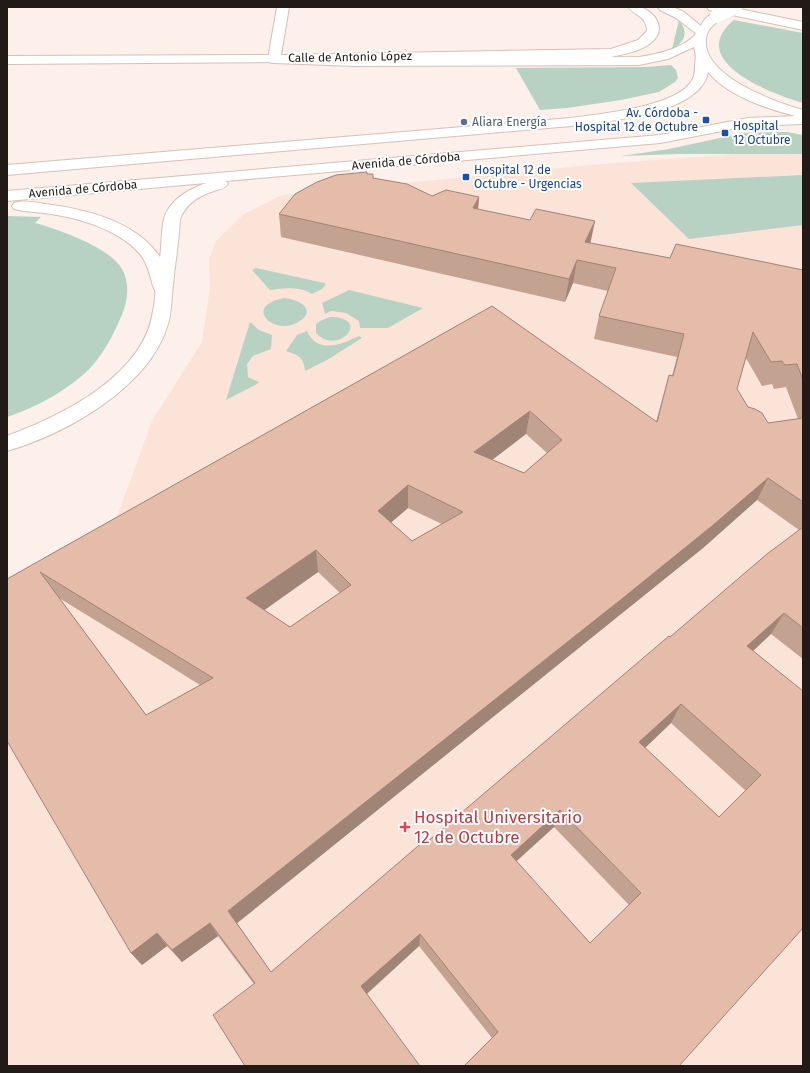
<svg xmlns="http://www.w3.org/2000/svg" width="810" height="1073" font-family="'Fira Sans',sans-serif">
	<style>
		.built { fill: #fce3d8 }
		.green { fill: #b7d2c3 }
		.lines { fill: none; stroke-linecap: round; stroke-linejoin: round }
		.street-casing { stroke: #d6c0b6; stroke-width: 2 }
		.secondary-casing { stroke: #d6c0b6; stroke-width: 2 }
		.primary-casing { stroke: #d6c0b6; stroke-width: 2 }
		.highway-casing { stroke: #d6c0b6; stroke-width: 2 }
		.street { fill: #fff; fill-rule: evenodd }
		.secondary { fill: #fff; fill-rule: evenodd }
		.primary { fill: #fff; fill-rule: evenodd }
		.highway { fill: #fff; fill-rule: evenodd }
		.primary-bridge-casing { stroke: #d6c0b6; stroke-width: 14; stroke-linecap: butt }
		.primary-bridge { stroke: #fff; stroke-width: 14 }
		.wall { fill: #c4a291; fill-rule: evenodd }
		.shaded-wall { fill: #a08476 }
		.building { fill: #e4bca9; stroke: #a08476; fill-rule: evenodd }
		.transit-dot { fill: #1a4fb4; stroke: #fff; stroke-width: 1.5 }
		.service-dot { fill: #5c6f8a; stroke: #fff; stroke-width: 1.5 }
		.health-dot { fill: #e0444e; stroke: #fff; stroke-width: 1.5 }
		.labels { text-anchor: middle; dominant-baseline: central; stroke-width: 4; stroke-linejoin: round; paint-order: stroke }
		.far-street-label { font-size: 12px; fill: #211a16; stroke: #fff }
		.far-transit-label { font-size: 12px; fill: #164399; stroke: #fff; text-anchor: start }
		.far-service-label { font-size: 12px; fill: #4e5e75; stroke: #fff; text-anchor: start }
		.near-health-label { font-size: 17px; fill: #be3a42; stroke: #fff; text-anchor: start }
	</style>
	<rect width="100%" height="100%" fill="#fdefe9"/>
	<polygon class="built" points="803,149 803,1066 7,1066 7,589 114,525 152,421 202,342 210,287 209,259 216,241 244,214 282,195 601,164"/>
	<g class="green">
		<path d="M679 20C689 32 685 42 672 49Z"/>
		<path d="M734 20 803 33V103C772 94 684 61 734 20Z"/>
		<polygon points="671,65 676,70 678,78 675,82 659,92 621,100 567,108 540,110 516,68 645,67"/>
		<polygon points="787,132 803,135 803,154 679,154 621,156 669,149 743,133"/>
		<polygon points="803,175 803,225 689,239 631,183"/>
		<path d="M7 216 41 217 35 223C60 230 109 247 122 269 131 284 127 305 120 319 113 336 104 352 92 366 73 387 34 409 7 417Z"/>
		<path d="M256 268 324 283 326 284 322 289 312 294C300 286 283 288 270 290L252 270Z"/>
		<polygon points="349,290 423,308 388,328 360,328 359,321 346,313 331,311 325,314 322,303"/>
		<path d="M284 298C296 299 318 308 300 321 275 338 241 306 284 298Z"/>
		<path d="M330 317C373 317 338 357 316 333V324L320 321Z"/>
		<polygon points="250,322 259,330 272,335 271,349 253,356 247,364 248,377 259,382 257,384 226,400"/>
		<path d="M307 331C318 355 342 344 359 336L362 338 327 360 305 371C304 357 298 355 286 351L297 335Z"/>
	</g>
	<g class="lines">
		<g class="street-casing">
			<path id="street" d="M277 7H289L281 55 611 49 638 40 647 31C646 15 636 17 628 7 633 7 639 6 643 8 656 14 665 28 654 40 643 51 625 54 611 57L274 63 269 62 268 59Z"/>
		</g>
		<g class="secondary-casing">
			<polygon id="secondary" points="274,55 279,56 280,59 279,62 7,64 7,56"/>
		</g>
		<g class="primary-casing">
			<path id="primary" d="M717 12 721 13 723 16C718 23 710 25 707 34 695 74 775 102 803 110V124L748 126 660 143 226 181 228 184C224 189 219 189 214 191 198 196 186 204 180 219 179 241 175 263 173 285 171 299 172 314 167 327 147 389 65 434 7 451V436C61 416 144 376 153 311 154 306 156 296 155 290 154 288 152 285 152 282 147 263 143 254 127 242 105 226 77 218 51 214 39 212 26 212 14 209L12 206 14 203C24 200 35 202 45 204 85 209 136 221 160 257 162 245 161 231 164 219 169 200 189 189 206 183L7 201V191L660 135 748 118 795 116C767 109 726 95 708 72 700 115 607 121 571 126L7 175V165L571 118C599 114 678 107 692 80 695 76 695 70 695 65 696 58 696 53 694 47L668 59 639 65 356 66 274 63 269 62 268 59 269 56 274 55 356 58 639 57C655 55 683 48 694 36 702 27 702 16 717 12Z"/>
		</g>
		<g class="highway-casing">
			<g id="highway">
				<polygon points="658,7 673,7 684,12 707,31 705,34 697,34 676,18 660,10"/>
				<polygon points="707,7 730,7 803,22 803,30 713,11 709,10"/>
			</g>
		</g>
		<use href="#street" class="street"/>
		<use href="#secondary" class="secondary"/>
		<use href="#primary" class="primary"/>
		<use href="#highway" class="highway"/>
		<g class="primary-bridge-casing">
			<polyline id="primary-bridge" points="717,16 735,7"/>
		</g>
		<use href="#primary-bridge" class="primary-bridge"/>
	</g>
	<path class="wall" d="M367 174 374 178 432 196 479 197 478 210 591 243 670 258 803 270V659L771 634 753 651 803 928 492 1038 419 946 367 994 254 984 218 936 182 962 167 946 142 965 131 953 7 579 492 306 656 422 669 375 672 376 677 357 594 339 599 316 608 291 573 283 565 302 281 237 279 214ZM746 358 762 386 772 384 774 389 786 387 798 419 768 423 748 407 737 389ZM526 434 547 453 524 473 492 460ZM757 500 799 530 670 637 427 842 271 972 237 923 616 618 703 548ZM408 508 442 524 412 541 391 522ZM318 572 340 593 290 627 264 610ZM59 598 144 650 200 685 146 715ZM671 723 746 791 719 817 645 748ZM554 827 629 905 590 943 516 861Z"/>
	<g class="shaded-wall">
		<polygon points="479,197 477,220 473,208"/>
		<polygon points="595,221 590,245 585,242"/>
		<polygon points="577,260 573,283 565,302 569,279"/>
		<polygon points="530,411 526,434 472,475 474,452"/>
		<polygon points="768,478 757,500 703,548 616,618 236,924 228,911"/>
		<polygon points="408,485 408,508 379,533 378,511"/>
		<polygon points="316,550 318,572 252,619 246,598"/>
		<polygon points="784,613 771,634 736,667 747,646"/>
		<polygon points="681,704 671,723 631,761 639,742"/>
		<polygon points="560,810 554,827 507,870 511,855"/>
		<polygon points="210,923 218,936 182,962 172,950"/>
		<polygon points="157,933 167,946 142,965 131,953"/>
		<polygon points="420,934 419,946 363,997 361,986"/>
	</g>
	<path class="building" d="M367 172V174H373V178L407 184 432 196 446 190 479 197 473 208 530 220 536 209 595 221 585 242 670 258 676 244 803 270V380L797 364 785 365 782 361 771 362 753 332 737 389 748 407 755 409 762 413 768 423 803 418V502L768 478 712 526 623 598 228 911 271 972 425 840 427 842 669 636 670 637 767 554 803 527V628L784 613 747 646 803 691V928L679 1066H464L498 1032 420 934 361 986 420 1066H245L213 1015 255 983 210 923 172 950 157 933 131 953 7 741V579L492 306 657 422 669 375 673 376 684 334 599 316 616 268 577 260 569 279 279 214 295 194 317 182 336 175ZM530 411 562 440 524 473 474 452ZM408 485 463 512 412 541 378 511ZM316 550 351 585 290 627 246 598ZM40 572 213 678 146 715ZM681 704 761 775 719 817 639 742ZM560 810 641 893 590 943 511 855Z"/>
	<g class="transit-dot">
		<rect x="702" y="116" width="8" height="8" rx="2"/>
		<rect x="721" y="129" width="8" height="8" rx="2"/>
		<rect x="462" y="173" width="8" height="8" rx="2"/>
	</g>
	<circle class="service-dot" cx="464" cy="122" r="4"/>
	<path class="health-dot" d="M403 821h4v4h4v4h-4v4h-4v-4h-4v-4h4z"/>
	<g class="labels">
		<g class="far-street-label">
			<text transform="translate(350 57) rotate(-1)">Calle de Antonio López</text>
			<text transform="translate(406 161) rotate(-5)">Avenida de Córdoba</text>
			<text transform="translate(83 189) rotate(-5)">Avenida de Córdoba</text>
		</g>
		<g class="far-transit-label">
			<text x="698" y="113" text-anchor="end">Av. Córdoba -<tspan x="698" dy="14">Hospital 12 de Octubre</tspan></text>
			<text x="733" y="126">Hospital<tspan x="733" dy="14">12 Octubre</tspan></text>
			<text x="474" y="170">Hospital 12 de<tspan x="474" dy="14">Octubre - Urgencias</tspan></text>
		</g>
		<g class="far-service-label">
			<text x="472" y="122">Aliara Energía</text>
		</g>
		<g class="near-health-label">
			<text x="414" y="817">Hospital Universitario<tspan x="414" dy="20">12 de Octubre</tspan></text>
		</g>
	</g>
	<rect width="810" height="1073" fill="none" stroke="#211a16" stroke-width="16"/>
</svg>
